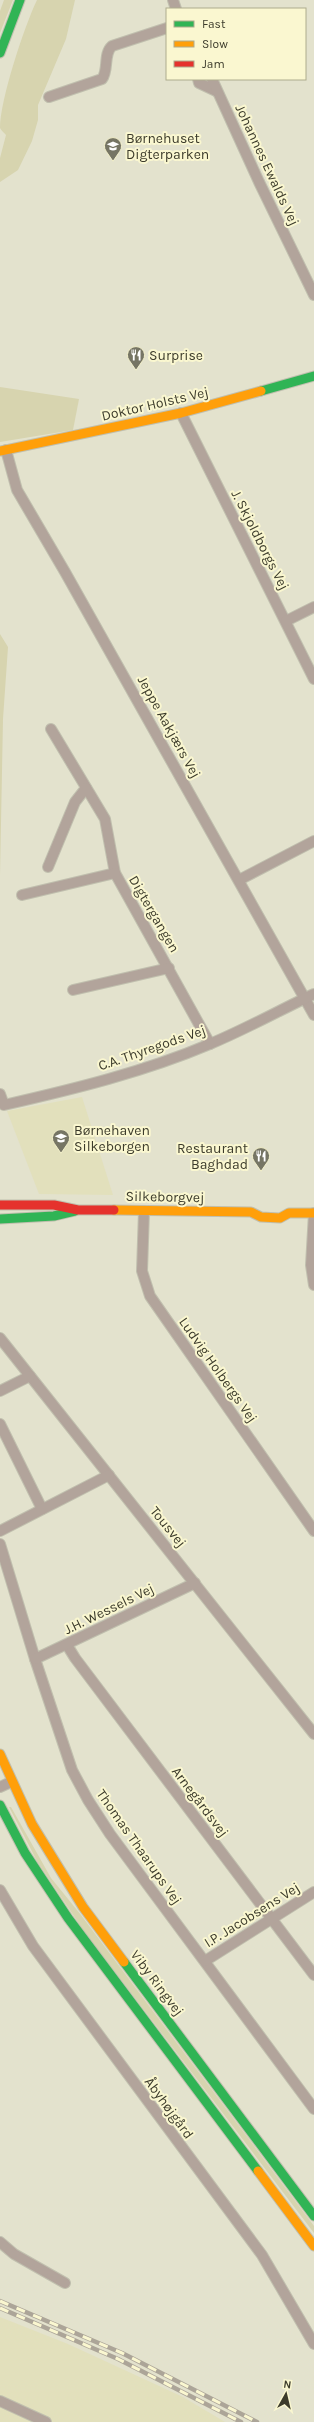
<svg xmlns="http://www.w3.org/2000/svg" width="314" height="2422" font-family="Karla,sans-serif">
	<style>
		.built { fill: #e2e0bc }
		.green { fill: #d7d4af }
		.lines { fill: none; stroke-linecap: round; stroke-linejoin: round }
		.street-casing { stroke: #c0bfae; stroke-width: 12 }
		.fast-casing { stroke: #c0bfae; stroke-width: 11 }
		.slow-casing { stroke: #c0bfae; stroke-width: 11 }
		.jam-casing { stroke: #c0bfae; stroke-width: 11 }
		.street { stroke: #b2a49b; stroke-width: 10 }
		.fast { stroke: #30b455; stroke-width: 9 }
		.slow { stroke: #ff9f0a; stroke-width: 9 }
		.jam { stroke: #e5322d; stroke-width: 9 }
		.rail-casing { stroke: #aca598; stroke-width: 4.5 }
		.rail { stroke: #faf7d0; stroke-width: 3; stroke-dasharray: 9; stroke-linecap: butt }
		.labels { text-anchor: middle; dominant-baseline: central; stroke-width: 4; stroke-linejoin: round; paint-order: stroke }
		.poi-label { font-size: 14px; fill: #3c3b2b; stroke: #faf7d0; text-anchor: start }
		.street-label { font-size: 14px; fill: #3c3b2b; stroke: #faf7d0 }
	</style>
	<rect width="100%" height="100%" fill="#e3e2cd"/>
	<g class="built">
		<polygon points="82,1097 113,1195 39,1194 7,1111"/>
		<polygon points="0,2317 68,2344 183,2397 225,2422 0,2422"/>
	</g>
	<g class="green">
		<polygon points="4,0 13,0 0,33 0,11"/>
		<path d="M37 0H75L66 39 38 105V120L32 141 18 170 0 182V158L6 135C4 133 1 130 0 128 0 100 24 27 37 0Z"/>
		<polygon points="0,387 79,399 73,430 0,442"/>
		<polygon points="0,634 8,647 3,719 0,876"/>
		<polygon points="9,1807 11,1807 51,1878 81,1915 314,2226 314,2233 84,1931 37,1861"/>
	</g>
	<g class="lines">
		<g class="street-casing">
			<g id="street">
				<polyline points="173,0 176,9"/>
				<polyline points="198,79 199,83 216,91"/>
				<polyline points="212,79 259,182 314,295"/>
				<path d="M49 97 102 79C109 70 103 54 112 46L167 28"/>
				<polyline points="181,413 314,679"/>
				<polyline points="6,450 17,490 65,572 314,1015"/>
				<polyline points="286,621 314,607"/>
				<polyline points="51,729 105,819 115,873 210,1044"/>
				<polyline points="48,867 75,802 86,788"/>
				<polyline points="239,880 314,841"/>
				<polyline points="22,895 115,873"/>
				<polyline points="73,990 169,968"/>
				<path d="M0 1094 4 1105C74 1089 144 1072 210 1044 246 1029 280 1010 314 994"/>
				<polyline points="144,1211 142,1271 150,1296 314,1531"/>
				<polyline points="314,1213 311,1265 314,1285"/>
				<polyline points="0,1338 314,1734"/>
				<polyline points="0,1391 30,1376"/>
				<polyline points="0,1424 42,1509"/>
				<polyline points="0,1531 109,1475"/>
				<polyline points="0,1544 35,1659 72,1770 88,1800 110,1834 314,2109"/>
				<polyline points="67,1645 75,1658 314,1975"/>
				<polyline points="35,1659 195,1583"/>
				<polyline points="0,1787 11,1782"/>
				<polyline points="0,1890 33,1946 262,2255 314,2344"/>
				<polyline points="205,1961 314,1892"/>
				<polyline points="0,2242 14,2254 65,2283"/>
				<polyline points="0,2401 46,2422"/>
			</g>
		</g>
		<g class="fast-casing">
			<g id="fast">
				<polyline points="0,53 20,0"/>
				<polyline points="261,391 314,376"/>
				<polyline points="0,1219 54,1216 75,1211"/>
				<polyline points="0,1805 25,1853 68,1918 258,2171"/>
				<polyline points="124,1962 314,2216"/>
			</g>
		</g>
		<g class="slow-casing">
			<g id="slow">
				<polyline points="0,451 181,413 261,391"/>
				<polyline points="114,1210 251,1212 261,1217 280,1218 289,1213 314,1213"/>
				<polyline points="0,1754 32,1824 83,1907 124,1962"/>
				<polyline points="258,2171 314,2246"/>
			</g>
		</g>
		<g class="jam-casing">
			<polyline id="jam" points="0,1205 54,1205 78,1210 114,1210"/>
		</g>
		<use href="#street" class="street"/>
		<use href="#fast" class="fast"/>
		<use href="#slow" class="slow"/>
		<use href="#jam" class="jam"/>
		<g class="rail-casing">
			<g id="rail">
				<polyline points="0,2301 122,2353 257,2422"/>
				<polyline points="0,2308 118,2359 241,2422"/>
			</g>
		</g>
		<use href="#rail" class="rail"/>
	</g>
	<defs>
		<g id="school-pin" transform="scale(0.9)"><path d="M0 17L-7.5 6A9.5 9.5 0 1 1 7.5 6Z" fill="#767564" stroke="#faf7d0"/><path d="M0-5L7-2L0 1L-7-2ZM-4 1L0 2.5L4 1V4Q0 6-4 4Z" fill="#fff"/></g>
		<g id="restaurant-pin" transform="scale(0.9)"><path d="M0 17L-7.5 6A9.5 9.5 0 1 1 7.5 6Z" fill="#767564" stroke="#faf7d0"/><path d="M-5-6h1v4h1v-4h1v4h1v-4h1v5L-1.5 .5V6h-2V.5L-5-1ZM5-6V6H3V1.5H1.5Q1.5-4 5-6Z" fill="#fff"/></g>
	</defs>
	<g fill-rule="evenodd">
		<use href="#school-pin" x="113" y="146"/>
		<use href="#restaurant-pin" x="136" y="355"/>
		<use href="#school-pin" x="61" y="1138"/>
		<use href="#restaurant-pin" x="261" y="1156"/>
	</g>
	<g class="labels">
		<g class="poi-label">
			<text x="126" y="138">Børnehuset<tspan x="126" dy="16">Digterparken</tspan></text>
			<text x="149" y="355">Surprise</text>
			<text x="74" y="1130">Børnehaven<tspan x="74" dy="16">Silkeborgen</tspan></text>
			<text x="248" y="1148" text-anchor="end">Restaurant<tspan x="248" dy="16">Baghdad</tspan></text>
		</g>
		<g class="street-label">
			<text transform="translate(267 165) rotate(65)">Johannes Ewalds Vej</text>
			<text transform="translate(155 404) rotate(-13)">Doktor Holsts Vej</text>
			<text transform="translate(260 540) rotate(63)">J. Skjoldborgs Vej</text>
			<text transform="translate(169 727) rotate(61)">Jeppe Aakjærs Vej</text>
			<text transform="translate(154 914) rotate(60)">Digtergangen</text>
			<text transform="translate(152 1048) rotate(-19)">C.A. Thyregods Vej</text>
			<text transform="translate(165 1197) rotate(1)">Silkeborgvej</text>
			<text transform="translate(218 1370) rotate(55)">Ludvig Holbergs Vej</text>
			<text transform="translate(168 1527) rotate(51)">Tousvej</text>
			<text transform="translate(109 1609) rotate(-26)">J.H. Wessels Vej</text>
			<text transform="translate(200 1802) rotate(53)">Arnegårdsvej</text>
			<text transform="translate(139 1847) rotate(55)">Thomas Thaarups Vej</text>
			<text transform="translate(252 1915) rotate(-32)">I.P. Jacobsens Vej</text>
			<text transform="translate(157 1983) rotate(53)">Viby Ringvej</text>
			<text transform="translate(169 2108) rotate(54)">Åbyhøjgård</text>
		</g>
	</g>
	<rect x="166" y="8" width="140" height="72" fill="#faf7d0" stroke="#aeac8e"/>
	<rect x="174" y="21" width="20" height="6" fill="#30b455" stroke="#aeac8e"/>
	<text x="202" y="28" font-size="12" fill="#3c3b2b">Fast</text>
	<rect x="174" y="41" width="20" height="6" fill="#ff9f0a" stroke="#aeac8e"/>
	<text x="202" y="48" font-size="12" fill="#3c3b2b">Slow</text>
	<rect x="174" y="61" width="20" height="6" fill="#e5322d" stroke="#aeac8e"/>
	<text x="202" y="68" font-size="12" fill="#3c3b2b">Jam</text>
	<g transform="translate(286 2394) rotate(8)" stroke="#faf7d0" stroke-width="3" paint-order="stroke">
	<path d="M0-3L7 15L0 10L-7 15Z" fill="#3c3b2b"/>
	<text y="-6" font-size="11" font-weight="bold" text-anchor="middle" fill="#3c3b2b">N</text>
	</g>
</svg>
